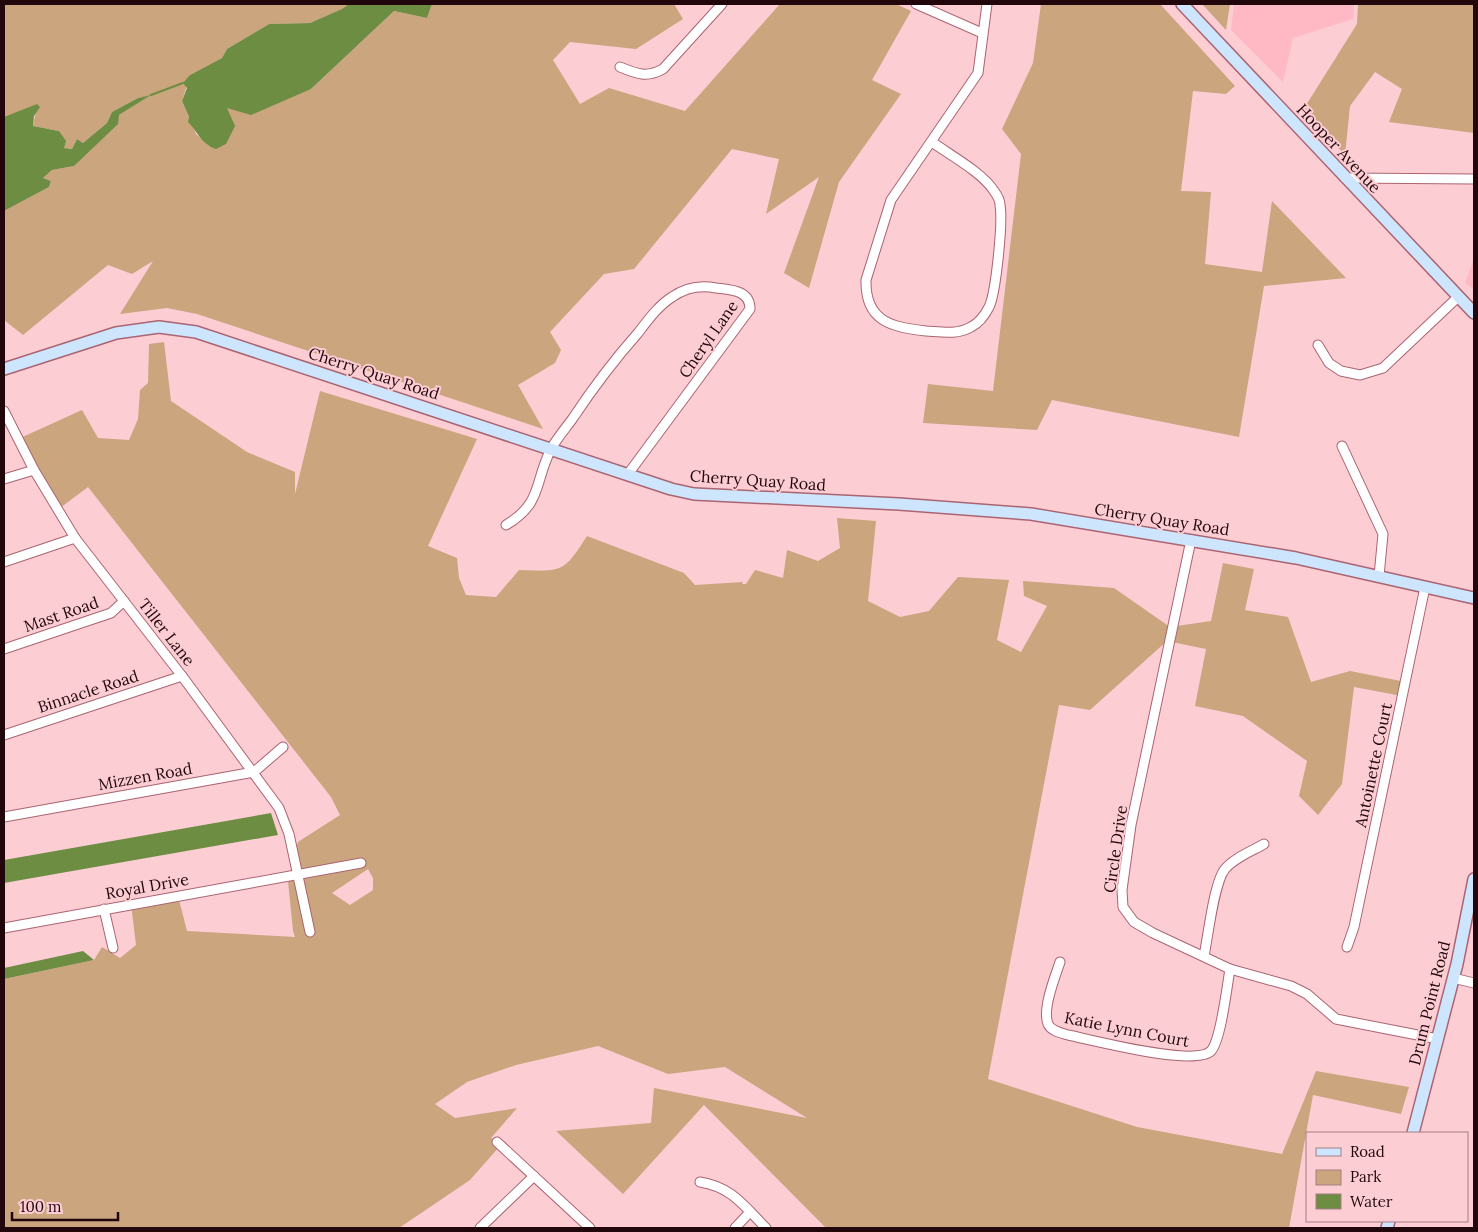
<svg xmlns="http://www.w3.org/2000/svg" width="1478" height="1232" font-family="Lora,serif">
	<style>
		.built { fill: #ffb9c4 }
		.green { fill: #caa57e; fill-rule: evenodd }
		.water { fill: #6d8d43 }
		.lines { fill: none; stroke-linecap: round; stroke-linejoin: round }
		.stream { stroke: #6d8d43; stroke-width: 2 }
		.street-casing { stroke: #ab6471; stroke-width: 11 }
		.secondary-casing { stroke: #ab6471; stroke-width: 14 }
		.street { stroke: #fff; stroke-width: 9 }
		.secondary { stroke: #cee6fd; stroke-width: 11 }
		.labels { text-anchor: middle; dominant-baseline: central; stroke-width: 4; stroke-linejoin: round; paint-order: stroke }
		.street-label { font-size: 16px; fill: #21070c; stroke: #fdcdd4 }
	</style>
	<rect width="100%" height="100%" fill="#fdcdd4"/>
	<g class="built">
		<polygon points="1234,4 1354,4 1353,19 1293,38 1283,82 1231,30"/>
		<polygon points="1474,258 1474,290 1465,283"/>
	</g>
	<g class="green">
		<polygon points="4,4 349,4 343,9 310,23 269,24 227,49 222,58 190,75 182,101 196,134 209,146 226,108 311,89 394,11 427,18 432,4 674,4 683,19 636,49 570,42 553,60 580,104 609,88 685,111 780,4 896,4 911,11 872,80 901,94 839,182 809,288 784,273 819,177 766,214 779,159 732,149 634,269 604,274 550,332 561,350 555,363 518,385 543,429 197,314 167,308 120,314 153,261 132,274 108,265 23,335 4,320 4,211 49,187 51,181 43,178 52,170 74,166 119,115 149,96 138,98 112,112 107,123 83,143 77,139 72,149 64,148 59,131 33,126 36,111 4,117"/>
		<polygon points="1041,4 1160,4 1235,86 1226,94 1193,91 1181,191 1211,192 1205,264 1262,272 1272,201 1346,278 1264,286 1239,437 1052,400 1037,430 923,423 928,384 993,391 1021,154 1002,129 1033,63"/>
		<polygon points="1202,4 1230,4 1226,30"/>
		<polygon points="1358,4 1474,4 1474,133 1389,122 1402,89 1375,72 1350,106 1345,155 1303,110 1357,24"/>
		<path d="M164 342 171 401 247 452 295 472V494L320 391 477 439 428 546 457 558 459 578 466 595 496 597 519 570C562 571 563 574 587 536L684 573 695 585 743 582 742 584H746L755 570 783 578 787 550 818 561 840 548 837 518 876 521 868 601 900 617 929 611 958 577 1009 580 997 640 1021 652 1047 606 1024 596 1023 581 1114 588 1170 627 1211 621 1223 563 1254 569 1245 610 1288 617 1311 682 1350 671 1406 682 1402 696 1354 687 1342 784 1318 815 1299 796 1307 761 1243 716 1195 706 1206 649 1167 641 1090 710 1059 705 988 1079 1137 1127 1282 1154 1316 1071 1409 1087 1401 1114 1313 1095 1289 1228H826L704 1105 623 1194 556 1131 651 1123 654 1088 807 1118 725 1067 668 1074 598 1046 516 1065 467 1082 435 1104 455 1118 517 1108 491 1138 497 1142 499 1147 470 1180 399 1228H4V979L94 960 102 947 120 958 136 945 131 904 178 896 187 931 295 937 293 931 288 881 298 842 340 815 331 797 88 487 56 511 16 440 82 410 98 438 129 440 138 419 140 390 148 383 149 344ZM368 869 373 878V890L350 905 332 893Z"/>
	</g>
	<g class="water">
		<path d="M349 4H432L427 18 394 11 311 89 251 115 227 108 235 126 226 144 216 149C201 144 198 132 188 122L189 117 182 101 187 88 183 83 190 75 222 58 227 49 269 24 310 23 342 9Z"/>
		<polygon points="151,95 119,115 118,124 74,166 52,170 43,178 51,181 49,187 4,211 4,117 37,104 40,107 34,116 33,126 59,131 66,141 64,148 72,149 77,139 83,143 107,123 112,112 138,98"/>
		<polygon points="271,813 278,835 4,883 4,860"/>
		<polygon points="83,951 94,960 4,979 4,968"/>
	</g>
	<g class="lines">
		<polyline class="stream" points="151,95 183,83"/>
		<g class="street-casing">
			<g id="street">
				<polyline points="916,4 982,33"/>
				<path d="M620 67C637 74 647 78 663 69L722 4"/>
				<path d="M932 142C950 155 983 173 994 191 997 195 1000 201 1000 205 1003 222 996 293 989 307 985 315 979 323 971 327 957 335 942 332 926 331 892 327 865 322 866 280L891 200 978 73 987 4"/>
				<polyline points="1345,178 1474,179"/>
				<polyline points="1318,345 1329,363 1341,371 1360,375 1383,368 1458,297"/>
				<polyline points="4,411 34,470 75,538 182,676 279,808 289,834 310,932"/>
				<polyline points="1342,446 1383,534 1379,576"/>
				<polyline points="4,479 34,470"/>
				<path d="M506 525C543 503 534 482 551 449 557 438 566 428 573 418 593 388 614 360 638 333 648 320 658 306 672 297 685 288 701 285 716 288 731 290 750 290 750 309L628 474"/>
				<polyline points="1191,540 1131,825 1122,890 1123,907 1134,922 1153,933 1230,969 1291,986 1307,994 1336,1019 1438,1039"/>
				<polyline points="4,562 75,538"/>
				<polyline points="4,649 111,613 124,601"/>
				<polyline points="4,735 182,676"/>
				<polyline points="4,817 254,772 283,747"/>
				<polyline points="104,909 113,948"/>
				<polyline points="4,928 361,863"/>
				<polyline points="1347,947 1354,927 1425,587"/>
				<path d="M1204 956C1208 937 1214 882 1225 869 1234 858 1252 851 1264 844"/>
				<path d="M1060 962C1055 977 1042 1009 1048 1024 1051 1031 1061 1033 1068 1035 1093 1040 1195 1067 1211 1051 1221 1040 1227 986 1230 969"/>
				<polyline points="1453,978 1474,983"/>
				<polyline points="497,1142 590,1228"/>
				<path d="M700 1182C732 1187 744 1206 766 1228"/>
				<polyline points="480,1228 534,1176"/>
				<polyline points="735,1228 750,1212"/>
			</g>
		</g>
		<g class="secondary-casing">
			<g id="secondary">
				<polyline points="1182,4 1474,313"/>
				<polyline points="4,369 116,333 159,327 196,332 671,489 694,494 899,504 1031,514 1296,558 1474,598"/>
				<polyline points="1413,1133 1457,964 1474,879"/>
				<polyline points="1387,1228 1389,1221"/>
			</g>
		</g>
		<use href="#street" class="street"/>
		<use href="#secondary" class="secondary"/>
	</g>
	<g class="labels">
		<g class="street-label">
			<text transform="translate(1339 148) rotate(47)">Hooper Avenue</text>
			<text transform="translate(708 339) rotate(-55)">Cheryl Lane</text>
			<text transform="translate(374 373) rotate(18)">Cherry Quay Road</text>
			<text transform="translate(758 480) rotate(4)">Cherry Quay Road</text>
			<text transform="translate(1162 519) rotate(9)">Cherry Quay Road</text>
			<text transform="translate(61 614) rotate(-19)">Mast Road</text>
			<text transform="translate(167 632) rotate(52)">Tiller Lane</text>
			<text transform="translate(88 691) rotate(-18)">Binnacle Road</text>
			<text transform="translate(1373 765) rotate(-78)">Antoinette Court</text>
			<text transform="translate(145 776) rotate(-10)">Mizzen Road</text>
			<text transform="translate(1115 849) rotate(-82)">Circle Drive</text>
			<text transform="translate(147 886) rotate(-10)">Royal Drive</text>
			<text transform="translate(1429 1003) rotate(-76)">Drum Point Road</text>
			<text transform="translate(1127 1029) rotate(11)">Katie Lynn Court</text>
		</g>
	</g>
	<rect width="1478" height="1232" fill="none" stroke="#21070c" stroke-width="10"/>
	<rect x="1306" y="1132" width="162" height="90" fill="#fdcdd4" stroke="#a57e84"/>
	<rect x="1316" y="1148" width="25" height="8" fill="#cee6fd" stroke="#a57e84"/>
	<text x="1350" y="1157" font-size="15" fill="#21070c">Road</text>
	<rect x="1316" y="1170" width="25" height="15" fill="#caa57e" stroke="#a57e84"/>
	<text x="1350" y="1182" font-size="15" fill="#21070c">Park</text>
	<rect x="1316" y="1194" width="25" height="15" fill="#6d8d43" stroke="#a57e84"/>
	<text x="1350" y="1207" font-size="15" fill="#21070c">Water</text>
	<path d="M12 1212v8h106v-8" fill="none" stroke="#21070c" stroke-width="2.5"/>
	<text x="20" y="1212" font-size="15" fill="#21070c" stroke="#fdcdd4" stroke-width="4" paint-order="stroke">100 m</text>
</svg>
